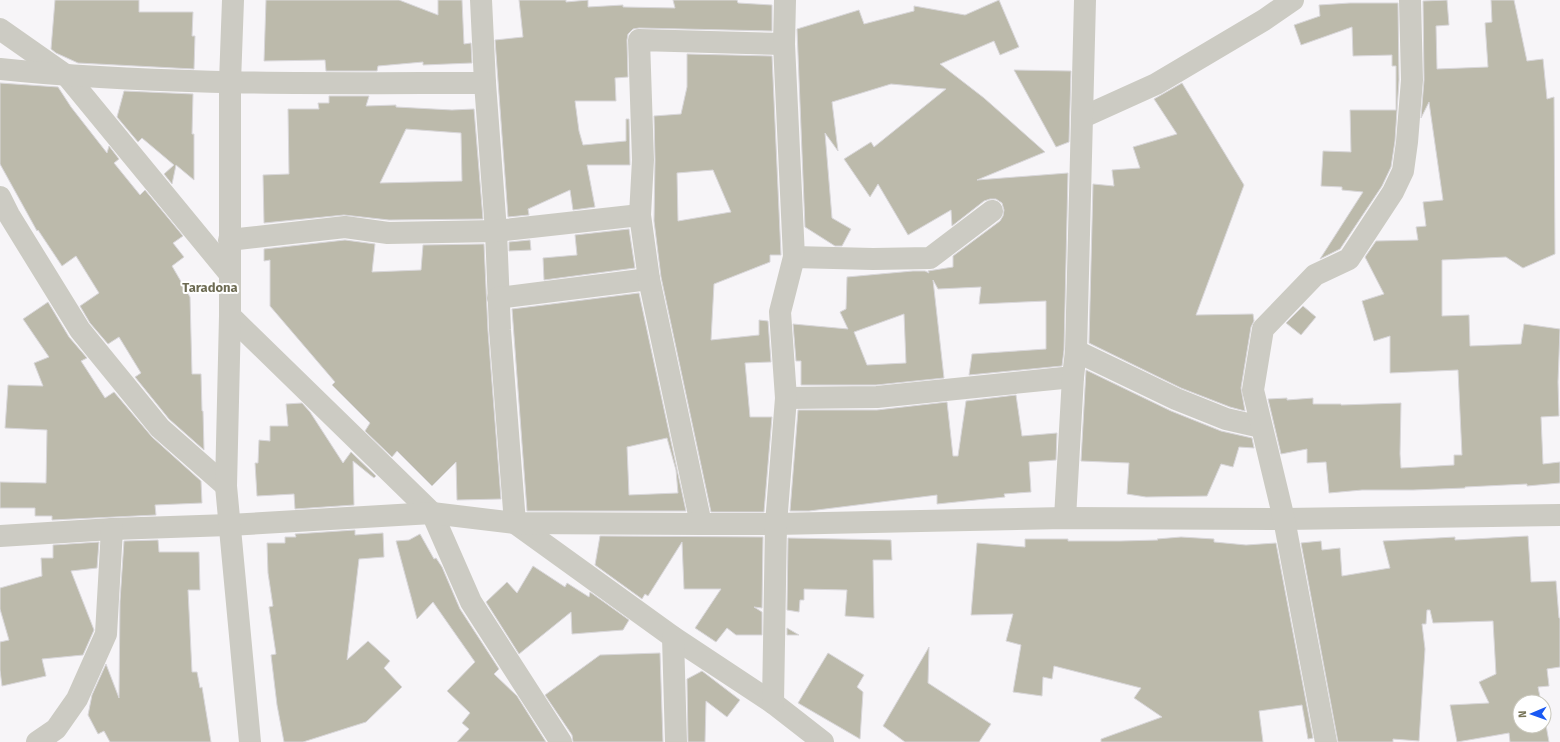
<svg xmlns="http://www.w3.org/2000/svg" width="1560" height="742" font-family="'Fira Sans',sans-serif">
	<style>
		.building { fill: #bcbaab; stroke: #d9d7da; fill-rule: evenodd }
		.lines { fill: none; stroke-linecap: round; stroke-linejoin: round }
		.minor { stroke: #cccbc3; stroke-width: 22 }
		.tertiary { stroke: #cccbc3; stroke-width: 22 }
		.labels { text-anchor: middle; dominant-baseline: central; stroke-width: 4; stroke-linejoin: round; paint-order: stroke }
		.neighbourhood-label { font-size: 13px; font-weight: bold; fill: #6d6b53; stroke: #fff }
	</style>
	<rect width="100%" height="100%" fill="#f7f5f8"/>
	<g class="building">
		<polygon points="55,0 139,0 139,12 193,12 192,36 195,36 194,69 78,63 56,53 51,49"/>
		<polygon points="266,0 399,0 438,15 438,0 462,0 464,44 471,43 472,63 423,65 423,62 378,66 377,71 326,71 325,60 264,61"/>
		<polygon points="519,0 566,0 566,2 588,0 588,7 623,5 623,7 675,8 673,0 737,0 738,3 772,5 772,31 639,28 633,29 628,34 627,40 628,77 615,78 616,101 575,101 579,131 583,145 626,141 626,119 629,119 630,165 587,165 595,207 573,210 570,190 528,209 529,215 508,217 495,40 523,37"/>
		<path d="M999 0 1019 47 1000 55 994 41 940 64 984 98 1045 152 977 180 1068 173 1064 350 1062 366 969 375 972 354 1046 349V301L979 304 981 287 938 289 933 280 944 378 876 385H801V361H796L793 324 848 329 840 312 846 309 847 277 913 271H925L929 273 928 271 953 267V256L1000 221 1003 216 1004 210 1002 203 996 199H990L984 201 952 226 951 210 908 235 878 184 870 197 844 159 871 142 874 147 946 89 891 84 832 102 838 151 825 133 832 218 851 229 842 246H835L805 227 797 29 859 10 864 24 914 11V6L965 15ZM904 314 906 363 867 365 854 332Z"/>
		<polygon points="1447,0 1449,25 1436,26 1437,69 1488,67 1485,23 1492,22 1491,0 1514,0 1527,61 1543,59 1547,99 1554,97 1555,254 1523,268 1506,257 1442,260 1442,316 1469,315 1470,346 1521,344 1524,324 1560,329 1558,382 1559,416 1541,417 1543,464 1560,462 1560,483 1527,486 1527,484 1465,487 1465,488 1413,490 1362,490 1329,493 1326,462 1307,463 1307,449 1281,454 1268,399 1287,398 1287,400 1313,398 1313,404 1341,404 1341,405 1401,403 1400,454 1401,468 1454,465 1454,455 1462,455 1458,370 1390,373 1390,336 1374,341 1362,301 1384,294 1365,257 1376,241 1418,240 1416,227 1426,226 1423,202 1443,200 1429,102 1421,118 1424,80 1423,1"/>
		<polygon points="1350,3 1398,3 1399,80 1395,141 1391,167 1382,186 1340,249 1320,259 1363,192 1342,190 1342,187 1321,186 1323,151 1351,152 1350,110 1396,110 1396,66 1392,66 1392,55 1353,56 1352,27 1301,45 1294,25 1320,16 1319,5"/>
		<path d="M687 54 772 56 781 255H770V262L714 284 711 340 759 335V320L768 321 771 362 745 363 750 417H772L764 512H711L661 277 654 221 655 160 654 116 681 114 687 87ZM713 170 731 212 678 221 677 173Z"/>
		<polygon points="1014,70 1071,71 1069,142 1056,147"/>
		<polygon points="0,83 58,87 71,107 107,153 109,146 119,159 114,163 140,195 145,190 183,236 173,243 184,257 172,266 190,297 192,374 201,374 202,411 203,411 204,450 169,419 135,377 141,373 119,337 108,344 90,323 80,306 99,293 76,256 62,266 38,230 37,231 0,164"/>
		<polygon points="1182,83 1244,185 1196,315 1253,314 1254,321 1251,327 1241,388 1245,411 1230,407 1181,388 1089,343 1093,184 1114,186 1112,170 1140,168 1133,147 1177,134 1154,99"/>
		<polygon points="124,91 193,94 192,134 194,134 194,180 176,165 172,184 164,174 174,165 142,138 138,142 117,117"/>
		<path d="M329 96H369L366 106 396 105V107L452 110 474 109 483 219 389 220 344 215 264 223 263 175 289 174 288 109H319L318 103H329ZM406 129 461 133 462 181 380 183Z"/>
		<polygon points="629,229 635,268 544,280 543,258 577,255 575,235"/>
		<polygon points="345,240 375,244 372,272 421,270 423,245 484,244 488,331 501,499 457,500 456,462 432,486 397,451 392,457 365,431 370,423 332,385 335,382 270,306 270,260 264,261 264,249"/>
		<polygon points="530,240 531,250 509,251 509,242"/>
		<path d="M639 293 686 511H527L512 309ZM667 438 676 470 678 493 629 495 627 447Z"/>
		<polygon points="48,302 69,337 87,358 81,361 105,398 114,392 152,437 201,481 202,503 155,505 156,515 52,520 52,516 35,516 35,508 0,508 0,482 46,483 47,430 5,428 8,385 43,386 34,363 49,357 23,319"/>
		<polygon points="1303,306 1316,317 1301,335 1286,323"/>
		<polygon points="1086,370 1171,411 1221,431 1252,438 1254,448 1239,447 1233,467 1221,464 1207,496 1146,497 1127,494 1129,463 1081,461"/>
		<polygon points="1016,395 1022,436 1057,433 1056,460 1029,462 1031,492 1004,494 1005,497 937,504 937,495 809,511 790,511 798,410 877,410 947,402 953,456 958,456 966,401"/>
		<polygon points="302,403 310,412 343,463 351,452 376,476 374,478 353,461 354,505 295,509 294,494 257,496 255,463 258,463 259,440 270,441 270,426 288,426 286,404"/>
		<polygon points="355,530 355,535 383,533 384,557 359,559 347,660 368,641 390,661 384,668 402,687 366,722 303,742 284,742 277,705 271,655 276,654 269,607 273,606 268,573 267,543 285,543 285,537 296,537 295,534"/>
		<polygon points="420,534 434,559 436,558 442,567 460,609 499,669 494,674 517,696 546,742 457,742 469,729 462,723 470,713 447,691 475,662 433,602 417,619 396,541 409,540"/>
		<polygon points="600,536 763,537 762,608 754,607 762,612 762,635 736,635 727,628 716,642 695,628 721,589 684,589 682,542 648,596 645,594 642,599 595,565"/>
		<polygon points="1528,536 1531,582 1556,581 1559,618 1560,618 1560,667 1547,669 1549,686 1538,687 1541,702 1520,702 1520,726 1544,726 1544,714 1549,742 1510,742 1509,733 1457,742 1450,705 1489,703 1479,682 1496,674 1493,621 1433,623 1430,610 1427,610 1426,624 1422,624 1425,649 1419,741 1393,739 1393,742 1338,742 1301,543 1321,541 1322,550 1340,548 1342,576 1390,568 1383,541 1455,537 1455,540"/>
		<polygon points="1181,537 1214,539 1214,542 1246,545 1276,543 1313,738 1308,739 1302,705 1259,711 1263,742 1101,742 1101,739 1162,717 1134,698 1141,688 1054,666 1052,679 1043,677 1042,696 1013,692 1021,645 1006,641 1013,614 971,615 977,543 1025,547 1025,539 1068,539 1068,541 1121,541 1158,540 1157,539"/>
		<polygon points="788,538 891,540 892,560 873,560 874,618 845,616 847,590 804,589 804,600 800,600 799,612 787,610"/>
		<polygon points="158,540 159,552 199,552 200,590 188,590 192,672 197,672 200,688 202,687 211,742 110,742 104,731 98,734 88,715 92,695 106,664 119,698 120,601 124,541"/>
		<polygon points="99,542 97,568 71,571 94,630 83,655 42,659 46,676 2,686 0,670 0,642 9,640 0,609 0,588 42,576 41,558 53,558 53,545"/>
		<polygon points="533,566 565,587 567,583 589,597 590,592 629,620 623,630 572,634 571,612 519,654 486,602 507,582 517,593"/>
		<polygon points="787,628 799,635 787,635"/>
		<polygon points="929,647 928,683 991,724 979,742 905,742 883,726"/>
		<polygon points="660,653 663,742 573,742 572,735 545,695 600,655"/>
		<polygon points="828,653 864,675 857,687 863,692 860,739 798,703"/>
		<polygon points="702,671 740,700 727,717 706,701 705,742 688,742 687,679"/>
	</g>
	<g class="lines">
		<g class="minor">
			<polyline points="481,0 485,83 496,231 500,330 515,523 673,637 773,703 823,742"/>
			<polyline points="0,29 67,76 229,273"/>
			<path d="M0 69C161 86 324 83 485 83"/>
			<polyline points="1083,117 1156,84 1264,20 1293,0"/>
			<polyline points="0,197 9,215 80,330 160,428 226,486"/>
			<polyline points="229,240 345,227 388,233 496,231 640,215"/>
			<polyline points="794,257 873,259 930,258 992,211"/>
			<polyline points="498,298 649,279"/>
			<polyline points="230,316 432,513 471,602 561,742"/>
			<polyline points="1076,351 1176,399 1226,419 1261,427"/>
			<polyline points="786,398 877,397 1073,377"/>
			<polyline points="1065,518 1073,377 1076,351 1085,0"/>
			<polyline points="701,524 649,279 640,215 643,160 639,40 784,44"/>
			<polyline points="0,536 112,529 229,525 432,513 515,523 701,524 776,524 1065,518 1284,519 1560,515"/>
			<polyline points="673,637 676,742"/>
			<polyline points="773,703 776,524 786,398 780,312 794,257 784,44 785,0"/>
			<polyline points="37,742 56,729 77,699 106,634 112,529"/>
			<polyline points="1326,742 1284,519 1253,390 1263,329 1315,275 1349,259 1393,192 1403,171 1407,142 1412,80 1410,0"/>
		</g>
		<polyline class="tertiary" points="233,0 230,82 230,316 226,486 250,742"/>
	</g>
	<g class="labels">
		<g class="neighbourhood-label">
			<text x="210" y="287">Taradona</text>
		</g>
	</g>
	<g transform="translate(1532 714) rotate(268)"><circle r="19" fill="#ffffff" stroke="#c9c7bc"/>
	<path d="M0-3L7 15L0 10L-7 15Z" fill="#1a59f3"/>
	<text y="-6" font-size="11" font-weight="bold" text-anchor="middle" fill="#777458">N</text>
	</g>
</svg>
